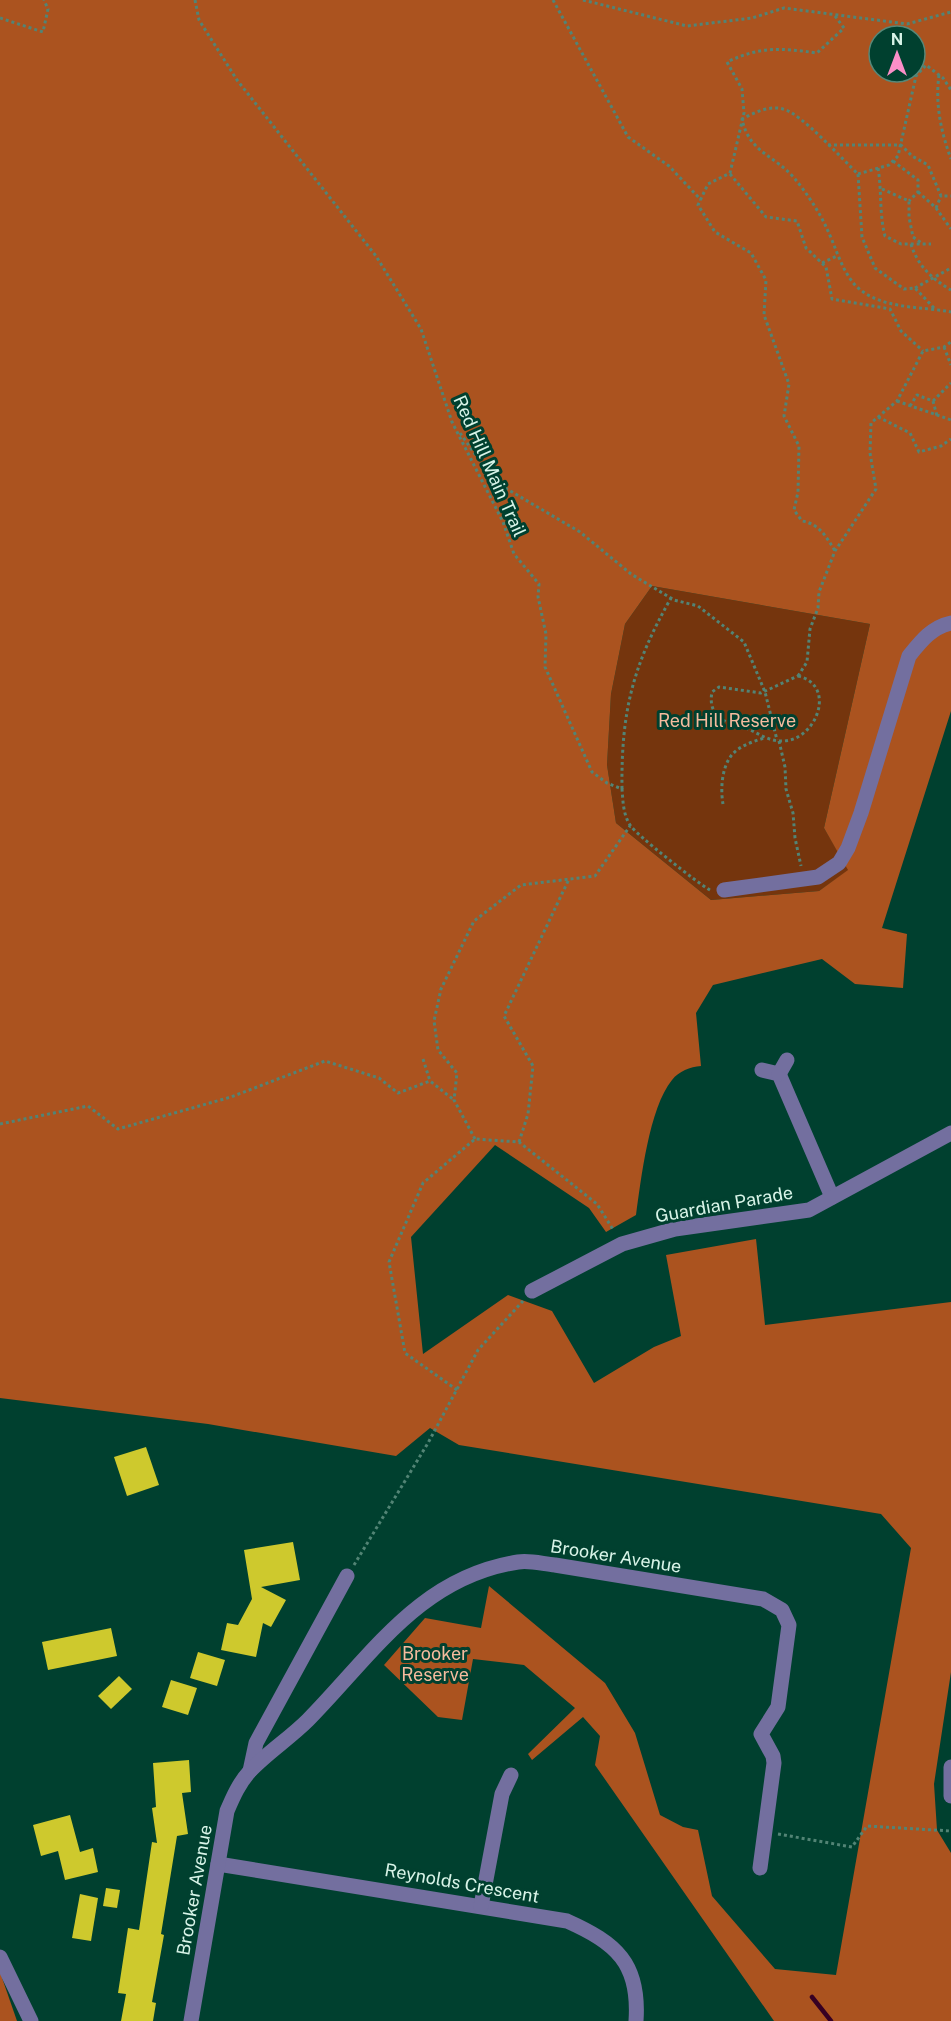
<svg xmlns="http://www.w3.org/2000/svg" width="951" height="2021" font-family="'Public Sans',sans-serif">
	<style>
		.green { fill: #75350d }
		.forest { fill: #ab531f; fill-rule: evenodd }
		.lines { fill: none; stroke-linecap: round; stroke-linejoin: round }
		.stream { stroke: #370023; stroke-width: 4.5 }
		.building { fill: #cec92d }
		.path { stroke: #528475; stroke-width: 3; stroke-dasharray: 3 3; stroke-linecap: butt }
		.minor { stroke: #736f9f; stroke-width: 15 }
		.labels { text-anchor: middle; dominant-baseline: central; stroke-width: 6; stroke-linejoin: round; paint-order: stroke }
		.street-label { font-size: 18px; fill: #d8f4e8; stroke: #00402f }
		.park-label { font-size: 18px; fill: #f5bb9e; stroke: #00402f }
	</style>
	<rect width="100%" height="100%" fill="#00402f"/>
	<polygon class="green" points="652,586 870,624 824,828 849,870 819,891 711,900 616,823 607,765 611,694 625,624"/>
	<g class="forest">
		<path d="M0 0H951V711L882 928 907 934 903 988 855 984 822 959 713 985 696 1013 701 1066C690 1067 679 1071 672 1080 649 1108 641 1180 636 1215L606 1232 589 1208 495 1145 411 1237 423 1354 508 1295 552 1311 594 1383 654 1347 681 1336 666 1255 756 1239 765 1325 951 1302V1672L934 1784 937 1830 951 1853V2021H774L595 1765 600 1736 583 1717 532 1760 528 1754 575 1708 524 1665 473 1659 462 1720 438 1717 384 1665 425 1618 481 1628 489 1586 605 1683 635 1733 660 1815 683 1827 698 1830 712 1896 775 1969 836 1975 911 1548 881 1514 459 1445 430 1428 396 1456 208 1424 0 1398ZM879 36H915V72H879ZM652 586 870 624 824 828 848 870 819 891 711 900 616 823 607 765 611 694 625 624Z"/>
		<polygon points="0,1972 17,2021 0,2021"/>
	</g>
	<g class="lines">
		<polyline class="stream" points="812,1997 831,2021"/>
	</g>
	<g class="building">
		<polygon points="146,1447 159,1485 127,1496 114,1457"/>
		<polygon points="293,1542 300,1580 261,1587 286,1600 271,1627 263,1623 256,1657 221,1650 227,1623 238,1625 252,1599 244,1550"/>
		<polygon points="111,1628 117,1656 48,1670 42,1642"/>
		<polygon points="198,1652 225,1660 217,1686 190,1678"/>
		<polygon points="119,1676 132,1689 111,1709 98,1696"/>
		<polygon points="171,1680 197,1688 188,1715 162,1707"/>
		<polygon points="189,1760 191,1792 182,1793 188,1834 177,1836 161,1934 164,1935 152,2002 156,2003 153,2021 121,2021 126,1994 118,1993 128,1928 139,1930 152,1842 157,1843 152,1808 156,1807 153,1763"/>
		<polygon points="70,1815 80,1852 93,1848 98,1872 65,1880 58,1851 41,1856 33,1825"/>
		<polygon points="106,1888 120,1890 117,1908 103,1906"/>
		<polygon points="80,1894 98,1898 91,1941 72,1938"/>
	</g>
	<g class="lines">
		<g class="path">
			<path d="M195 0 199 20 237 80 376 256 421 329 452 422 503 522 514 554 539 584 538 597 546 634 545 667 592 772 607 783 622 789C623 801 623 814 630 825 634 833 700 885 710 890"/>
			<polyline points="553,0 628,137 669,166 701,200"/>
			<polyline points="583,0 687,26 752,18 784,8 907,24 951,12"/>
			<path d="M835 16 844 28 817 53C781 48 761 46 727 62L742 89 744 113 730 173 708 184 698 205 715 232 751 253 766 280 764 315 789 384 784 416 799 446 798 492 794 510 802 521C819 524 826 536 835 551"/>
			<polyline points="0,18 43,32 48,9 44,0"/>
			<path d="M939 75C935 104 941 132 951 159"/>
			<polyline points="828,145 901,145 912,156 928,165 941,196 951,196"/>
			<polyline points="893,161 918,180 918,192 909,201"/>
			<path d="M878 168C882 191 879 213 885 236L901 244H931"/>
			<polyline points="730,174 766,217 797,221 806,248 826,267 832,299 890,309 901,331 923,351"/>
			<polyline points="858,174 889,165 898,156 916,76 926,65 943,78 951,90"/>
			<polyline points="882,189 909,201 909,217 913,237 923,244"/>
			<polyline points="918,192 936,208 951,229"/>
			<polyline points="936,208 941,196"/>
			<path d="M911 244C917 265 932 279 951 290"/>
			<polyline points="822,263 837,256"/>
			<polyline points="915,288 951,268"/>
			<path d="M934 308 915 288 904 289 875 268 862 237 858 174C843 160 801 113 783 109 769 105 754 113 742 119 749 153 775 155 795 179 806 192 820 213 827 229 836 247 841 270 856 286 881 310 921 306 951 312"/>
			<polyline points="944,347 951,365"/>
			<polyline points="897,401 951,420"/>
			<polyline points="933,401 951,383"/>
			<polyline points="910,406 917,395 933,401 937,416"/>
			<polyline points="878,417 910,433 919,452 941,446 951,439"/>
			<polyline points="460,433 495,482 580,532 631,574 674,600 698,606 744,642 765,692 777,740"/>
			<polyline points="798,676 807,662 810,629 818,608 819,592 835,551 876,489 870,453 871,423 897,401 923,351 944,347 951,342"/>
			<path d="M798 676C837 685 817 740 783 741 766 742 754 729 739 726 720 722 708 712 712 692L719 687 761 693Z"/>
			<polyline points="779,741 785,767 786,789 793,813 795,838 801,866"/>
			<path d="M622 789C621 711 633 665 671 598"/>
			<path d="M723 804C720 787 722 761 737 750 745 744 755 741 764 738"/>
			<polyline points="423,1059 430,1081"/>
			<polyline points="0,1124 88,1106 118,1129 231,1097 325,1061 379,1078 398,1093 430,1081 454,1100"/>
			<polyline points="475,1139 454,1100 457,1073 438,1050 434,1021 441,989 474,921 521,885 595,876 630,826"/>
			<polyline points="519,1142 528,1114 533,1066 504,1016 569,879"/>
			<polyline points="457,1390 405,1353 389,1262 423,1183 475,1139 519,1142 597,1204 614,1231"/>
			<polyline points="354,1565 428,1443 478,1350 523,1301"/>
			<polyline points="778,1834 852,1847 867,1826 951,1831"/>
		</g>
		<g class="minor">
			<path d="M724 890 818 877 839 863 848 848 861 813 909 656C921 641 932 627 951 623"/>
			<polyline points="762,1070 779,1074 832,1197"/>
			<polyline points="779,1074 787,1060"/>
			<polyline points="532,1291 622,1244 675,1229 809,1210 951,1133"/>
			<polyline points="951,1767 951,1796"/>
			<polyline points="250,1771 256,1743 347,1576"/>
			<path d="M218 1864 567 1921C616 1943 640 1963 636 2021"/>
			<polyline points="481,1906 502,1794 511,1775"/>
			<polyline points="0,1957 31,2021"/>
			<path d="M191 2021 227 1811C233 1797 239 1783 250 1771 267 1753 290 1738 308 1720 372 1655 420 1577 518 1562 530 1560 543 1564 555 1565L763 1599 782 1610 789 1625 778 1707 761 1734 773 1756 774 1763 760 1868"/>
		</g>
	</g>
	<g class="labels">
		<g class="street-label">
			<text transform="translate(490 466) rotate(66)">Red Hill Main Trail</text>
			<text transform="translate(724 1204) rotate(-10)">Guardian Parade</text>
			<text transform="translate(616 1556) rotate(9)">Brooker Avenue</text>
			<text transform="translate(462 1883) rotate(10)">Reynolds Crescent</text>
			<text transform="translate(194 1890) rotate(-80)">Brooker Avenue</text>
		</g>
		<g class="park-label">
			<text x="727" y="720">Red Hill Reserve</text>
			<text x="435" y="1653">Brooker<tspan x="435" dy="21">Reserve</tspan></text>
		</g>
	</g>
	<g transform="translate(897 54)"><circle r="28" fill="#00402f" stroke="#568879" stroke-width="1.5"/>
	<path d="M0-4.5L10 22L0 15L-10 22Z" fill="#fa8fc8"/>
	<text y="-9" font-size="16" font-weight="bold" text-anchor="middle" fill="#d8f4e8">N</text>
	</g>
</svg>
